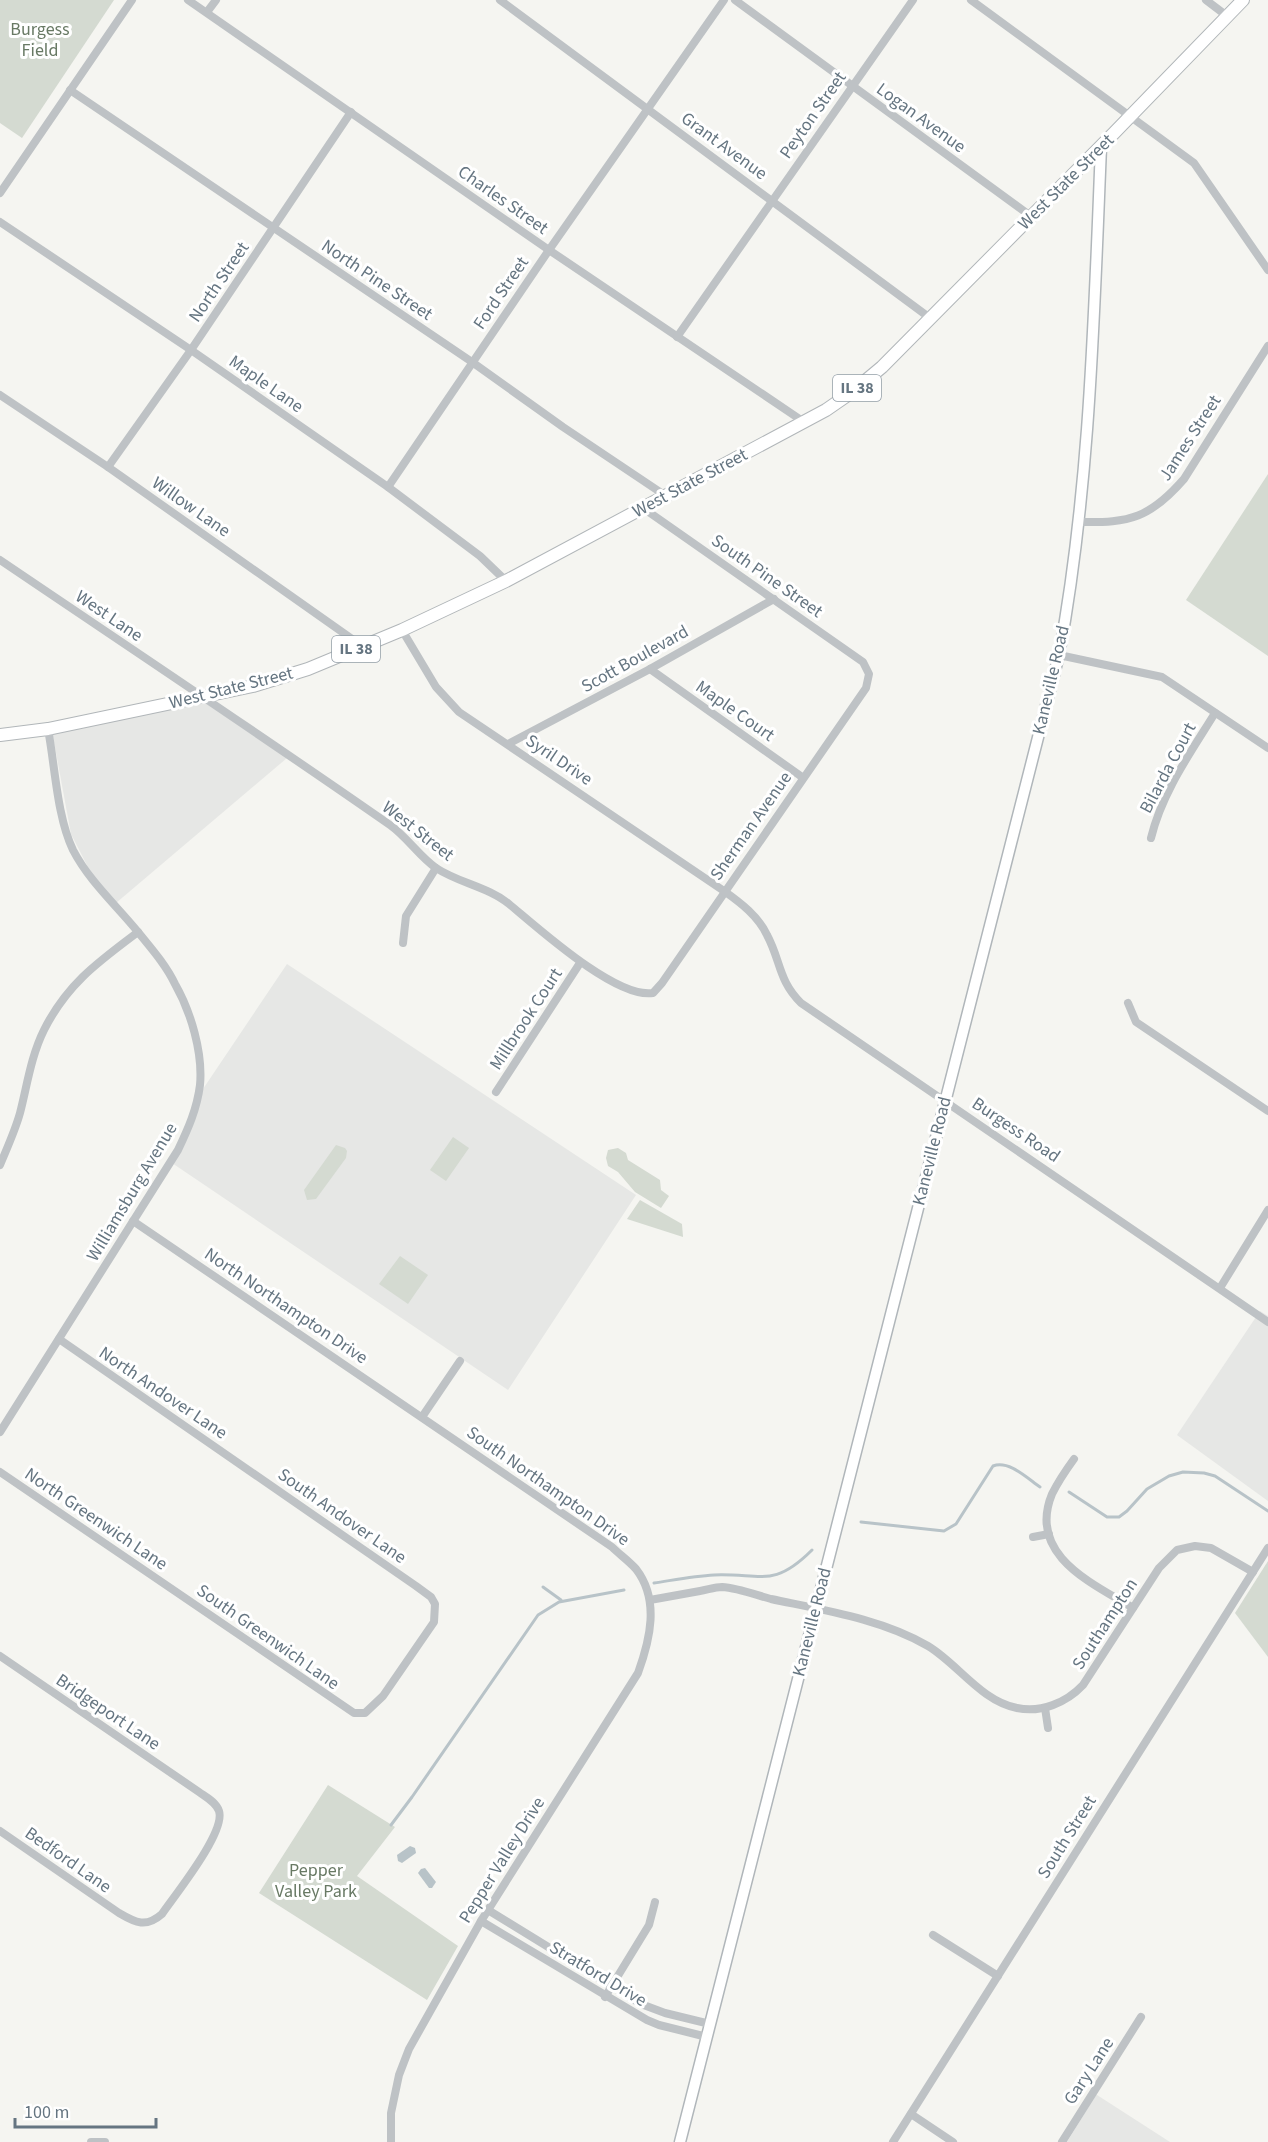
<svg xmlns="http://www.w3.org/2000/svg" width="1268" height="2142" font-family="'Source Sans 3',sans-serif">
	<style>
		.built { fill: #e6e7e5 }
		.green { fill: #d4dad1 }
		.water { fill: #b8c3c8 }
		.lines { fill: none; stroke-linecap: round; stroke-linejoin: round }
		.stream { stroke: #b8c3c8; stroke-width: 3 }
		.secondary-casing { stroke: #b0b6ba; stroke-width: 13 }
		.primary-casing { stroke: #b1b6b9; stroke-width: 14 }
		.street { stroke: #bec2c5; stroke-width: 8 }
		.secondary { stroke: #fff; stroke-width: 10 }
		.primary { stroke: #fff; stroke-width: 12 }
		.labels { text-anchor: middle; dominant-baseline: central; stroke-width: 6; stroke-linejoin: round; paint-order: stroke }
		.shield { fill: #fff; stroke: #939ea7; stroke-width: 1.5 }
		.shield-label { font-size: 16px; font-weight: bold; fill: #657581 }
		.park-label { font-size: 18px; fill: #687964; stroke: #fff }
		.street-label { font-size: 18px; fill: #657581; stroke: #fff }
	</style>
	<rect width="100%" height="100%" fill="#f5f5f1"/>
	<g class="built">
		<polygon points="201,700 287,758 116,903 92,875 71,834 52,731"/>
		<polygon points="287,964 636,1195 508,1390 172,1163 203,1089"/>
		<polygon points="1260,1311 1268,1316 1268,1501 1177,1435"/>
		<polygon points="1096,2095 1097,2095 1170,2142 1067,2142"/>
	</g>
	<g class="green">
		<polygon points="0,0 114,0 22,138 0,123"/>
		<polygon points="1268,474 1268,656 1186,600"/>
		<polygon points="453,1137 469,1148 446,1181 430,1170"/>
		<polygon points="336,1145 345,1148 347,1151 346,1158 316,1199 307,1200 304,1190"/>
		<polygon points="618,1148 626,1153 628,1160 660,1180 661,1190 669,1196 661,1208 635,1192 618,1172 608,1166 606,1158 608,1150"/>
		<polygon points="640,1200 682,1224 683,1237 627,1219"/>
		<polygon points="400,1256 428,1275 408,1304 379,1284"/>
		<polygon points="1268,1561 1268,1657 1235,1613"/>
		<polygon points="328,1785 395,1827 357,1876 458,1946 427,2000 259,1893"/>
	</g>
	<g class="water">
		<polygon points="410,1846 415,1848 416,1853 402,1863 398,1861 397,1855"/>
		<polygon points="425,1868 436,1882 432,1888 429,1888 418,1873 421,1869"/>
	</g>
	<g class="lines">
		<g class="stream">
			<polyline points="1069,1492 1107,1517 1119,1517 1127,1511 1147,1489 1169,1476 1183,1472 1204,1473 1215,1476 1268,1511"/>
			<path d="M861 1522 944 1531 956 1524 993 1466C1009 1460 1027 1478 1040 1487"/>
			<path d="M654 1583C674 1580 694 1576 714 1575 761 1573 773 1589 812 1550"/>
			<polyline points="543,1587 561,1600"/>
			<polyline points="391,1825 412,1797 538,1615 559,1602 624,1590"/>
		</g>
		<g class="secondary-casing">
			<path id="secondary" d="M680 2142 1059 655C1090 488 1094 316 1101 147"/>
		</g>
		<g class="primary-casing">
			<polyline id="primary" points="0,735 48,729 253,686 308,669 402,630 506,581 826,410 852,392 882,367 1114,133 1243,0"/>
		</g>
		<g class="street">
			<polyline points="188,0 549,250 804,422"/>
			<polyline points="500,0 930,318"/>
			<polyline points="735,0 1032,217"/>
			<polyline points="971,0 1194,163 1268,270"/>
			<polyline points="1206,0 1227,16"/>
			<polyline points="207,12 216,0"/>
			<polyline points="70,90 472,362 563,427 666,496"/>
			<polyline points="0,193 132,0"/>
			<polyline points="0,222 191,350 388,487 480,556 506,581"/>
			<polyline points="677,337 913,0"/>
			<polyline points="0,395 108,467 362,646"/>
			<polyline points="108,467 191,350 351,112"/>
			<polyline points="388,487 549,250 724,0"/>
			<path d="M1080 522C1130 523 1150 518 1184 479L1268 346"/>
			<path d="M0 560C130 648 261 735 390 825 407 837 419 856 436 868 459 883 488 887 509 904 538 928 616 999 653 993L662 983 866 688 869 674 863 662 643 508"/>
			<path d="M402 630 436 687 459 712 724 891C741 903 758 916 767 935 781 961 778 980 801 1003L1268 1322"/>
			<polyline points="1059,655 1162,677 1268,748"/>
			<polyline points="650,669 802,777"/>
			<polyline points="508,744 650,669 774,599"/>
			<path d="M1151 838C1162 792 1191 752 1215 713"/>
			<polyline points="403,943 406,916 436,868"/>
			<polyline points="1128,1003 1136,1022 1268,1111"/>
			<polyline points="496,1092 580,963"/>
			<path d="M0 1165C7 1148 15 1131 20 1113 27 1086 31 1056 44 1030 67 984 98 962 138 932"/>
			<path d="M133 1221 612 1547C619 1554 629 1561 636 1569 660 1600 650 1640 638 1673L481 1921 409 2049 399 2075 391 2113V2142"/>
			<polyline points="1220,1288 1268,1210"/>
			<polyline points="422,1417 460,1361"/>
			<path d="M0 1432 178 1150C188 1129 197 1109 200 1085 203 1053 191 1012 175 984 166 965 151 948 138 932 116 905 89 881 73 850 57 817 55 766 48 729"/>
			<path d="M1074 1459C1066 1470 1058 1482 1052 1494 1027 1555 1092 1583 1133 1608"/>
			<polyline points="0,1472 354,1713 365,1713 383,1696 434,1622 435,1604 431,1597 416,1586 59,1339"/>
			<polyline points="1033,1537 1049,1534"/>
			<path d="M650 1600C667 1597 683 1594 700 1591 707 1590 715 1587 722 1587 738 1588 756 1595 771 1599 823 1610 882 1619 928 1646 958 1664 981 1701 1017 1708 1041 1713 1066 1703 1083 1685L1159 1568 1177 1550 1195 1546 1211 1548 1253 1572"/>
			<path d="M0 1656 199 1792C206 1797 216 1802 219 1811 226 1832 175 1895 162 1914 146 1928 136 1923 119 1913L0 1831"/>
			<polyline points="1045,1708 1048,1728"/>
			<polyline points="488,1910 641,2004 665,2013 710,2024"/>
			<polyline points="481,1921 647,2020 659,2025 707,2037"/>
			<polyline points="933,1935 998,1976"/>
			<polyline points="605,1997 649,1925 655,1902"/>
			<polyline points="911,2114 953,2142"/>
			<polyline points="91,2142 105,2142"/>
			<polyline points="893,2142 1268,1548"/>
			<polyline points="1062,2142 1141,2017"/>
		</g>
		<use href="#secondary" class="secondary"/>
		<use href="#primary" class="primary"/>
	</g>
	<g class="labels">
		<g class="shield">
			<rect x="833" y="375" width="48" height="26" rx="4.5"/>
			<rect x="332" y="636" width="48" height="26" rx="4.5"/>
		</g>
		<g class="shield-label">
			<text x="857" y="388">IL 38</text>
			<text x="356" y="649">IL 38</text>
		</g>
		<g class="park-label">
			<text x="40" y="29">Burgess<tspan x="40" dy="21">Field</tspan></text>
			<text x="316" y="1870">Pepper<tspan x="316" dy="21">Valley Park</tspan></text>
		</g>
		<g class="street-label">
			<text transform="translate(813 115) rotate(-55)">Peyton Street</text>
			<text transform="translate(921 118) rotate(36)">Logan Avenue</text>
			<text transform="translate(724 146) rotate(36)">Grant Avenue</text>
			<text transform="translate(1066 182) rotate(-45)">West State Street</text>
			<text transform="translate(503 200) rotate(35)">Charles Street</text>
			<text transform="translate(377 280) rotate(34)">North Pine Street</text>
			<text transform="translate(219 282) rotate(-56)">North Street</text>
			<text transform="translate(501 293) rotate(-56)">Ford Street</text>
			<text transform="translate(266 384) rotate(35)">Maple Lane</text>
			<text transform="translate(1190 438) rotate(-57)">James Street</text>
			<text transform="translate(690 483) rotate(-28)">West State Street</text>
			<text transform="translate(191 507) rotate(35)">Willow Lane</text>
			<text transform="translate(767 576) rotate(35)">South Pine Street</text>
			<text transform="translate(109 616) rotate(34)">West Lane</text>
			<text transform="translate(635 659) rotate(-29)">Scott Boulevard</text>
			<text transform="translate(1051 680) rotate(-77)">Kaneville Road</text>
			<text transform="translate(231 688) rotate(-14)">West State Street</text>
			<text transform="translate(735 711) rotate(35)">Maple Court</text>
			<text transform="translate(559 760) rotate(34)">Syril Drive</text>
			<text transform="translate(1168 768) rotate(-62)">Bilarda Court</text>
			<text transform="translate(751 826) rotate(-55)">Sherman Avenue</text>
			<text transform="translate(418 831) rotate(38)">West Street</text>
			<text transform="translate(526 1019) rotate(-57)">Millbrook Court</text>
			<text transform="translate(1016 1130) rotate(34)">Burgess Road</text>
			<text transform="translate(932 1151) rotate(-76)">Kaneville Road</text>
			<text transform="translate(132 1192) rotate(-59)">Williamsburg Avenue</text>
			<text transform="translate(286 1306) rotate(34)">North Northampton Drive</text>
			<text transform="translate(163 1393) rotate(34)">North Andover Lane</text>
			<text transform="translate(548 1486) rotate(35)">South Northampton Drive</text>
			<text transform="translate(342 1516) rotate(35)">South Andover Lane</text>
			<text transform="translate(96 1519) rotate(34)">North Greenwich Lane</text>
			<text transform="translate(812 1622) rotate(-76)">Kaneville Road</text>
			<text transform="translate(1105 1624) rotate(-57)">Southampton</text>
			<text transform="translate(268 1637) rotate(35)">South Greenwich Lane</text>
			<text transform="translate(108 1712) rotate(34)">Bridgeport Lane</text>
			<text transform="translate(1067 1837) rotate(-58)">South Street</text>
			<text transform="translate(68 1860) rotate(35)">Bedford Lane</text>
			<text transform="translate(502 1860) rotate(-58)">Pepper Valley Drive</text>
			<text transform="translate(598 1974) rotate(31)">Stratford Drive</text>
			<text transform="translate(1089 2071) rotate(-57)">Gary Lane</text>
		</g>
	</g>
	<path d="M15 2118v9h141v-9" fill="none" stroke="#657581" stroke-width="3"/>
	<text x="24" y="2118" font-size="18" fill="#657581" stroke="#ffffff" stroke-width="4.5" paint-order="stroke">100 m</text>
</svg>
